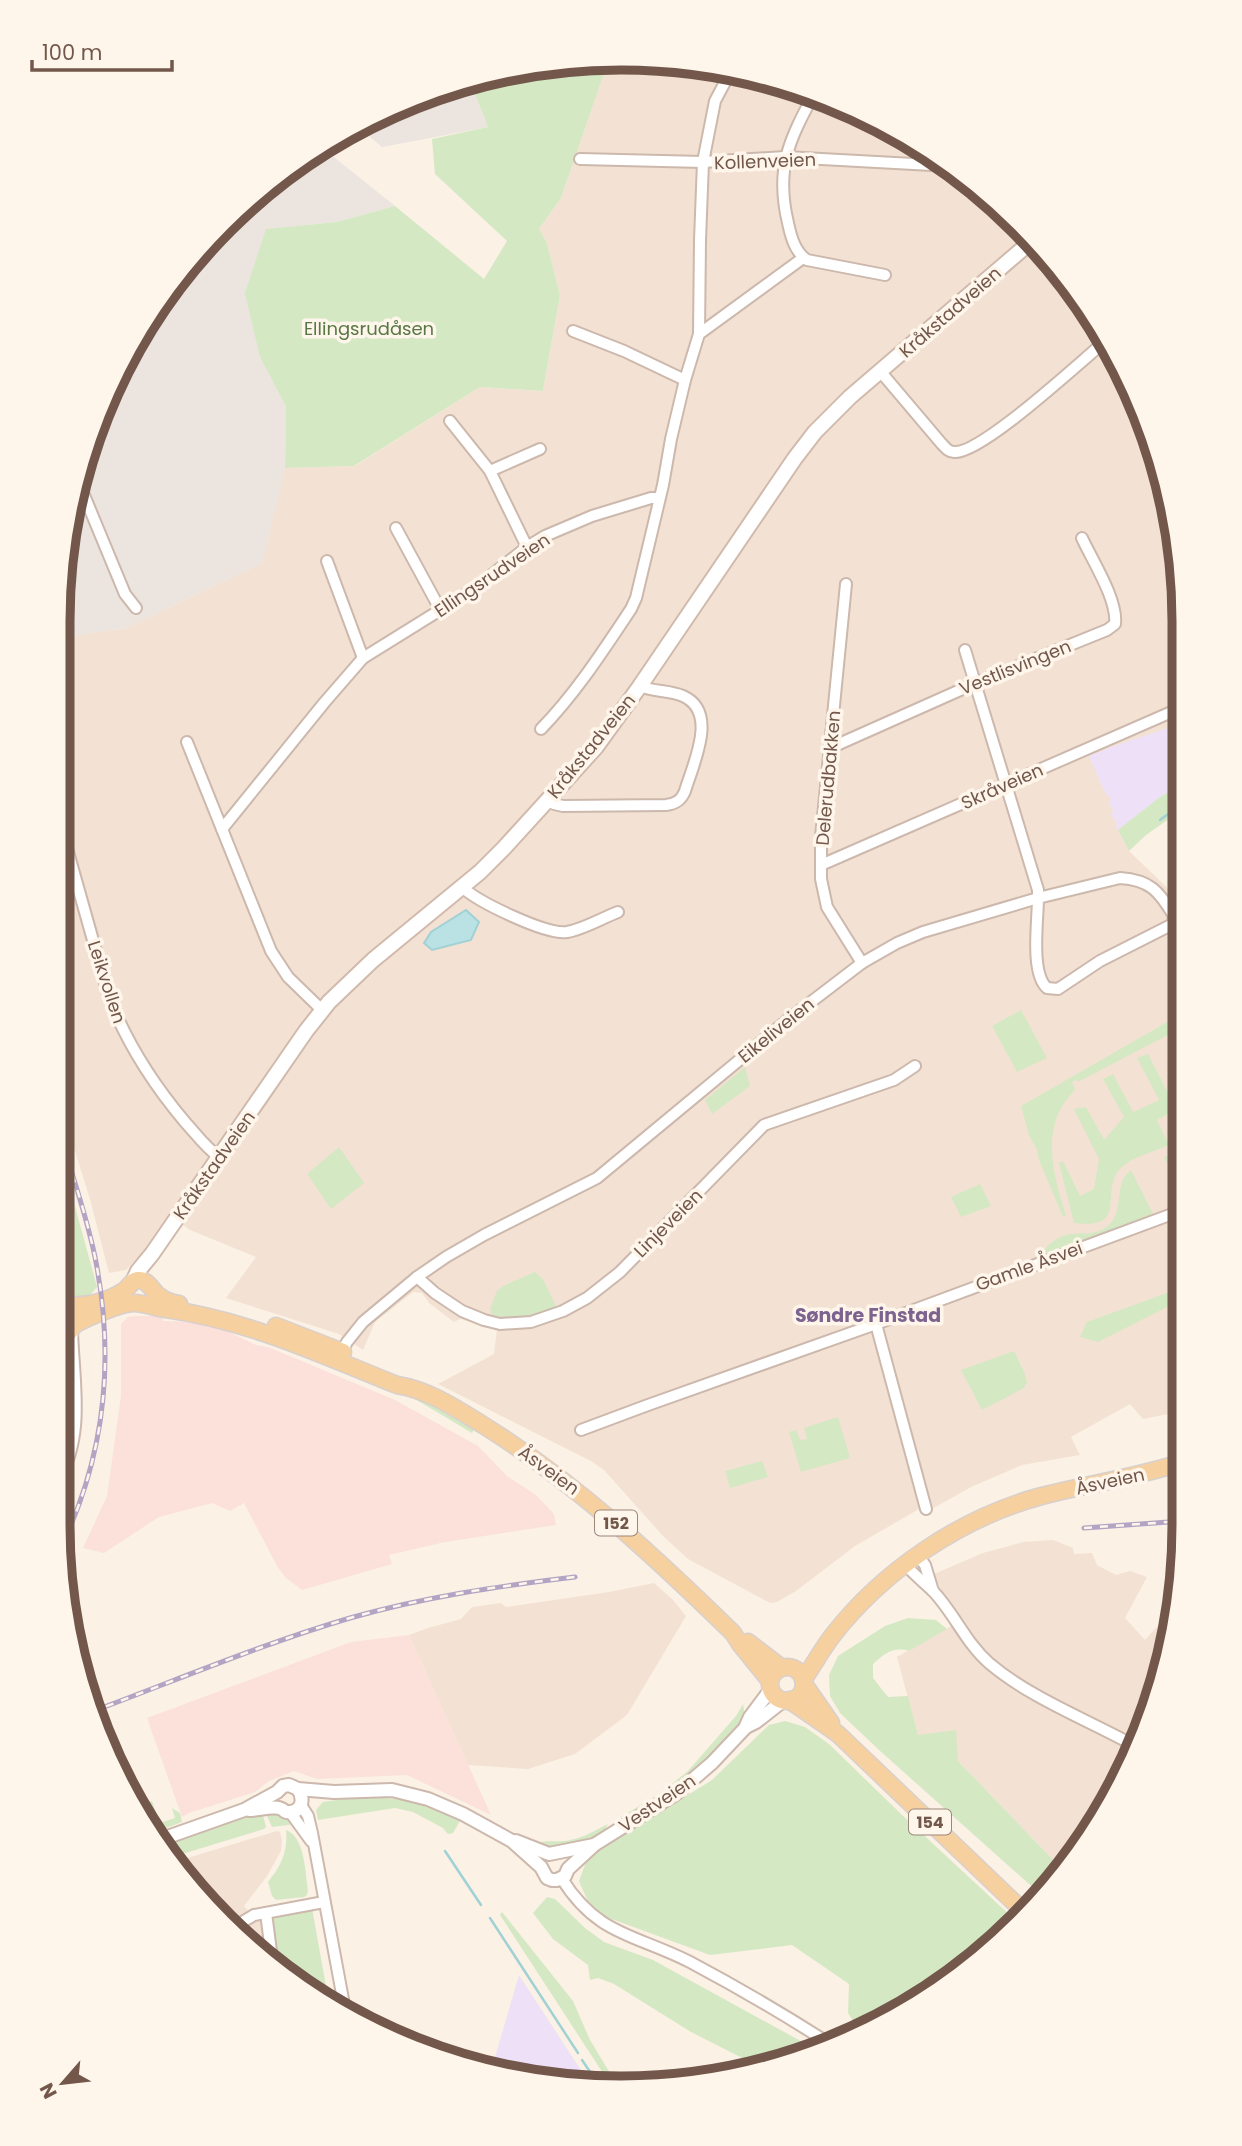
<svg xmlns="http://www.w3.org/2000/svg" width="1242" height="2146" font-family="Poppins,sans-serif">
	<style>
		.residential { fill: #f3e2d3 }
		.commercial { fill: #fbe1d9 }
		.industrial { fill: #ebe4df }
		.education { fill: #eee1f7 }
		.green { fill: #d5e8c4 }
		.water { fill: #bae1e4; stroke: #a1d1d5; stroke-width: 2 }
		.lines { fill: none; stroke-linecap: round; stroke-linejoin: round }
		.stream { stroke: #a1d1d5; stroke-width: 2.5 }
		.minor-casing { stroke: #ccb8ac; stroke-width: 14 }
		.tertiary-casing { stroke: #ccb8ac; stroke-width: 16 }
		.secondary-casing { stroke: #d1baac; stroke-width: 18 }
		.primary-casing { stroke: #d8d0cd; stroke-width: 19 }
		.minor { stroke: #fff; stroke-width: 10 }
		.tertiary { stroke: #fff; stroke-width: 12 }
		.secondary { stroke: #fff; stroke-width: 14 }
		.primary { stroke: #f7d0a0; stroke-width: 16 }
		.rail-casing { stroke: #b3a4c4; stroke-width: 5 }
		.rail { stroke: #fef5eb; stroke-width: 2.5; stroke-dasharray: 8; stroke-linecap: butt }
		.labels { text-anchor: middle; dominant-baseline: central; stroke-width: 7; stroke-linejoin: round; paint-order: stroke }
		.shield { fill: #fef5eb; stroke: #9d867b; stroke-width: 2 }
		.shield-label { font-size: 16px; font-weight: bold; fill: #73574b }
		.street-label { font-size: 18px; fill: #73574b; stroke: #fef5eb }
		.park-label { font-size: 18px; fill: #577843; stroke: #fef5eb }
		.neighbourhood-label { font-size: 19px; font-weight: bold; fill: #7d638f; stroke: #fef5eb }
		.rim { fill: none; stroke: #73574b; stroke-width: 9 }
	</style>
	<rect width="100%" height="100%" fill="#fbf1e5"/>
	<g class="residential">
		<polygon points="621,58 730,69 836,100 934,152 1020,223 1109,339 1154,440 1183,584 1183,784 1160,797 1118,830 1129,851 1183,903 1183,1411 1143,1419 1130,1404 1071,1437 1080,1455 1022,1465 971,1487 932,1509 919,1509 855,1546 796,1591 777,1602 770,1603 688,1559 663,1536 604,1470 591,1461 438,1384 494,1354 497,1329 460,1319 454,1322 429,1303 422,1293 413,1292 375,1322 363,1350 339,1334 226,1298 256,1257 190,1230 169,1214 141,1254 126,1270 109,1273 90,1199 58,1097 59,638 126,628 262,563 285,468 355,466 480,387 543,391 560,295 547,243 539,229 561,198 609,59"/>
		<polygon points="1053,1540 1073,1548 1074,1554 1092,1553 1097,1565 1116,1575 1130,1571 1147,1577 1125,1618 1145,1640 1174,1608 1154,1706 1090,1838 1061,1868 958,1761 918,1735 897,1657 962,1620 942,1592 934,1574 983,1553 1023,1542"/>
		<polygon points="654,1583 673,1600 686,1616 627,1715 575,1754 528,1769 468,1765 409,1635 428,1628 461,1619 472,1607 501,1603 506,1607 609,1592"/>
		<polygon points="277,1831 280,1832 282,1840 281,1851 267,1876 244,1906 260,1922 265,1933 268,1956 174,1868 171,1863"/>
	</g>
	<g class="commercial">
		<polygon points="137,1316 162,1316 163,1321 200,1322 218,1327 256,1345 268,1347 395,1400 478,1446 507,1476 536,1495 554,1514 556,1525 445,1542 389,1555 392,1564 302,1590 285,1577 277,1566 244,1503 230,1511 212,1503 159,1517 104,1553 83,1548 107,1496 121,1396 121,1324 128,1317"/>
		<polygon points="409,1635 491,1815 407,1775 317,1779 294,1771 269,1781 255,1792 189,1813 182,1817 147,1718 351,1642"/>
	</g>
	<g class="industrial">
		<polygon points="470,81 488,127 382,147 357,126 405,101"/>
		<polygon points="320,146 395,206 337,222 266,229 260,357 286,407 285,468 262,563 126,628 59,638 59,584 88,440 152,308 222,223 308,153"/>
	</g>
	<g class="education">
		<polygon points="1183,723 1183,784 1160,797 1118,830 1116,827 1117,824 1111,814 1114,811 1108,803 1111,800 1103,789 1089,756 1114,746"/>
		<polygon points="519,1975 590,2084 491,2071"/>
	</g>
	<g class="green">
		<polygon points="609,59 561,198 539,229 547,243 560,295 543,391 480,387 354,466 285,468 286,407 260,357 245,293 266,229 337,222 395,206 484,279 507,241 435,174 432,139 488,127 470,81 511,69"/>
		<polygon points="1183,784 1183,809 1146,835 1129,851 1118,830 1160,797"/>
		<polygon points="1021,1010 1047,1058 1017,1072 992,1026"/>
		<path d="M1183 1013V1027L1078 1082 1077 1080 1072 1082 1075 1089C1070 1096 1063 1103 1059 1112 1044 1146 1056 1182 1066 1216L1063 1217 1039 1160 1037 1150 1029 1135 1021 1106Z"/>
		<path d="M1148 1054 1169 1095 1183 1089V1106L1157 1120 1169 1145C1156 1151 1133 1157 1123 1166 1096 1189 1133 1230 1074 1223L1059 1163 1063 1161 1080 1196 1094 1189 1099 1159 1074 1109 1086 1107 1104 1140 1124 1117 1103 1079 1113 1074 1133 1112 1159 1100 1137 1058Z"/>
		<polygon points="745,1067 750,1086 712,1114 705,1100"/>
		<polygon points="58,1145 93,1272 97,1287 90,1295 92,1297 71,1299 60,1294 58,1275"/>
		<polygon points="339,1147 364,1183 331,1209 307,1174"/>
		<polygon points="1174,1153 1183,1171 1183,1194 1164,1157"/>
		<path d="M1131 1170 1154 1216 1050 1254 1046 1252 1045 1249C1068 1223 1085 1241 1105 1228 1127 1214 1111 1186 1131 1170Z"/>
		<polygon points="980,1184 991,1206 961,1217 951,1197"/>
		<polygon points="535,1272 543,1279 555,1304 555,1308 552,1311 522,1319 493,1318 490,1309 497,1291 503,1286"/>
		<polygon points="1183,1287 1183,1299 1098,1342 1080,1337 1087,1322"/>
		<polygon points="1014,1351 1025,1374 1027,1383 1024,1388 982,1410 961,1370"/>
		<polygon points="415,1399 437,1405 478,1429 474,1429 472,1433"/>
		<polygon points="838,1417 850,1458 801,1472 789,1432 796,1430 800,1440 807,1439 804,1428"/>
		<polygon points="762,1461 768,1477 730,1488 725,1471"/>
		<path d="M908 1618 936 1620 947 1629 909 1651C893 1646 884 1654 873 1664V1678L888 1697 908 1696 918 1735 956 1730 958 1761 1061 1868 1038 1892 879 1750 840 1713 830 1696 829 1675 838 1656 885 1626Z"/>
		<path d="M743 1704 745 1716C725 1742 703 1767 677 1787 662 1799 643 1808 626 1819L621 1817 662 1792 688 1771 736 1716Z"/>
		<polygon points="785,1721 805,1727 829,1744 901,1814 1014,1919 964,1972 858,2029 848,2013 849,1984 792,1945 710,1955 606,1917 588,1902 579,1881 586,1862 601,1849 712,1780 769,1725"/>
		<path d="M358 1797C399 1797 423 1802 461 1819L453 1833 448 1834 443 1828 413 1812 395 1808 318 1820 316 1810 323 1802Z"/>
		<polygon points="152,1801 160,1823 175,1818 172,1808 180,1813 182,1822 155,1832 141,1805"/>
		<polygon points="256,1814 263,1815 266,1827 264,1829 169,1858 162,1845"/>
		<polygon points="269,1814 274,1814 295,1824 272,1827 267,1816"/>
		<path d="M608 1824C606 1827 605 1831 602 1834 588 1847 553 1848 535 1844 544 1839 559 1843 570 1840 583 1838 596 1830 608 1824Z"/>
		<path d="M286 1830C305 1837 305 1872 308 1890L307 1895 304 1897 276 1900 272 1896 268 1882C281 1866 288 1852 286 1830Z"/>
		<polygon points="547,1897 555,1899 585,1928 604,1942 653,1960 817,2050 802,2058 758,2066 691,2032 614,1984 598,1978 590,1980 588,1965 553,1939 533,1913"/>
		<polygon points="312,1908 329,2003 308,1993 276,1964 272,1921 273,1917"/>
		<polygon points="502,1912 573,2001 590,2040 619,2088 612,2087 500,1915"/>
	</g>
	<polygon class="water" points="466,910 479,922 471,940 432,950 424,943 431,932"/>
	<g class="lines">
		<g class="stream">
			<polyline points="1160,820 1183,803"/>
			<polyline points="445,1851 481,1905"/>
			<polyline points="490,1918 578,2053"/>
			<polyline points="582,2060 599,2085"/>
		</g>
		<g class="minor-casing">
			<g id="minor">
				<path d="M814 94C789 140 775 169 788 223 791 237 795 252 807 260L885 275"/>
				<polyline points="580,159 703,162 785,157 950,166"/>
				<polyline points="573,331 624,351 685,380"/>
				<polyline points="699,334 803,258"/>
				<path d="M880 371 941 443C945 447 948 452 954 452 981 455 1083 359 1108 339"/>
				<polyline points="450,421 490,471 527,547"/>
				<polyline points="490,471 540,449"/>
				<polyline points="79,483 125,594 136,608"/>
				<polyline points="396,528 441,611"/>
				<polyline points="327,561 363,658"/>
				<polyline points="846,584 821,837 821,879 827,907 862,963"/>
				<path d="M541 729C576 693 603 651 631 609L636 598 663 485 671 439 685 380 699 334 700 240 703 162 715 101 732 69"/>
				<polyline points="187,742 271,951 288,977 322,1010"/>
				<path d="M830 748 976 683 1107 630 1115 624C1118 600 1092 560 1082 538"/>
				<path d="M548 800 554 804 563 806 666 805C675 804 681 801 685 791 693 764 719 712 683 696 669 690 653 692 640 686"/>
				<path d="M59 820 109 997C127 1044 153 1084 185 1122 196 1134 206 1148 219 1157"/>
				<polyline points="222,829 324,703 363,658 474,589 527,547 545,536 592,516 651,498 659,498"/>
				<polyline points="821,865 1183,707"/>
				<path d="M1120 878C1150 880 1159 891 1174 916L1173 924 1100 961 1058 989 1047 988C1030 973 1038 920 1038 898Z"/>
				<path d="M462 887C478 902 546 935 567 932 584 929 602 918 618 912"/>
				<polyline points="417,1277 435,1293 462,1311 484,1320 500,1324 531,1322 563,1311 587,1298 620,1272 764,1125 894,1080 915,1066"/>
				<polyline points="876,1324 926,1509"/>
				<polyline points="340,1355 347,1342 363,1322 417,1277 446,1257 484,1235 597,1178 790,1018 862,963 897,943 923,932 1038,898 1038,890 965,650"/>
				<polyline points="581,1430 648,1405 876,1324 1183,1210"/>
				<path d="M58 1466C68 1432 70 1381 58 1348"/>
				<path d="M58 1481C86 1435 73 1379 72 1329"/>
				<polyline points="918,1556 925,1565 933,1591"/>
				<path d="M906 1565C914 1575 924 1582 933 1591 954 1613 966 1643 989 1663 1030 1698 1088 1720 1135 1746"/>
				<polyline points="301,1805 308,1816 312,1833 345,2010"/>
				<polyline points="290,1812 311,1841"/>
				<path d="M562 1879C598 1936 635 1934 690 1962 737 1987 785 2015 830 2044"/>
				<polyline points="266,1913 272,1959"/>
				<polyline points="238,1928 244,1921 254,1915 324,1902"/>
			</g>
		</g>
		<g class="tertiary-casing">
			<g id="tertiary">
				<polyline points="746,1726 750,1717 771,1689"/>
				<path d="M249 1810C258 1810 270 1806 279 1808 287 1810 282 1813 290 1812 303 1811 304 1798 298 1789"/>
				<polyline points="159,1840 244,1810 277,1792 283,1786 289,1785 298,1789 334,1792 392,1790 428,1799 463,1814 512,1841 541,1867 547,1878 552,1880 557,1880 565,1876 568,1869 594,1845"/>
				<polyline points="516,1841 549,1854 594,1845 677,1793 712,1763 746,1727 756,1722 784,1700"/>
			</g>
		</g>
		<g class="secondary-casing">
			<g id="secondary">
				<polyline points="58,1268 62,1303"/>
				<polyline points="133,1282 138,1271 152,1254 306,1031 329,1002 373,960 480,872 504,848 596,747 640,686 795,458 815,432 850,397 1033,240"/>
			</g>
		</g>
		<g class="primary-casing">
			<g id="primary">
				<path d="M67 1305C86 1307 109 1301 125 1290 129 1287 131 1281 138 1280 148 1279 152 1291 159 1296 164 1300 172 1303 179 1304"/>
				<path d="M74 1325C86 1318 121 1303 134 1303 145 1303 156 1308 166 1309 247 1320 322 1355 397 1385 429 1390 457 1409 483 1425 576 1483 655 1557 733 1633L740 1644 770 1681"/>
				<polyline points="276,1326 343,1352"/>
				<path d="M58 1337C69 1335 75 1328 74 1317"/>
				<polyline points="748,1642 782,1668"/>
				<circle cx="787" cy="1684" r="17"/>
				<path d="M803 1680C813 1666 822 1649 833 1635 883 1571 959 1519 1038 1497 1086 1484 1135 1478 1183 1462"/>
				<polyline points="804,1684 831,1723"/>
				<polyline points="789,1700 838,1734 1022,1910"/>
			</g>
		</g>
		<use href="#minor" class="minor"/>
		<use href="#tertiary" class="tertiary"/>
		<use href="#secondary" class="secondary"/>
		<use href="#primary" class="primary"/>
		<g class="rail-casing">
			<g id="rail">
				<path d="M58 1129C71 1171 86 1213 95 1257 115 1357 106 1454 61 1547"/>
				<polyline points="1084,1528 1183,1521"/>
				<path d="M91 1712C177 1680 262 1644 350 1618 424 1597 499 1586 575 1577"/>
			</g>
		</g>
		<use href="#rail" class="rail"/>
	</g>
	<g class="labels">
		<g class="shield">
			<rect x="595" y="1510.5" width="42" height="25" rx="5"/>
			<rect x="909" y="1809.5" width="42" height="25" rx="5"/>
		</g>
		<g class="shield-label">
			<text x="616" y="1523">152</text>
			<text x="930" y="1822">154</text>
		</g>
		<g class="street-label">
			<text transform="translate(765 161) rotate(-2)">Kollenveien</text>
			<text transform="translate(950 312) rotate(-41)">Kråkstadveien</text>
			<text transform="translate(492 575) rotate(-34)">Ellingsrudveien</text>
			<text transform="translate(1015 667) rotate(-22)">Vestlisvingen</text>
			<text transform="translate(591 746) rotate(-51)">Kråkstadveien</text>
			<text transform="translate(828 778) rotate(-85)">Delerudbakken</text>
			<text transform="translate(1002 786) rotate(-24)">Skråveien</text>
			<text transform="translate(107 982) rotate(72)">Leikvollen</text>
			<text transform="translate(776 1030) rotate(-39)">Eikeliveien</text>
			<text transform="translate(214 1165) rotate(-55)">Kråkstadveien</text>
			<text transform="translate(668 1223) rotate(-45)">Linjeveien</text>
			<text transform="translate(1029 1266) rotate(-20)">Gamle Åsvei</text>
			<text transform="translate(549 1470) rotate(36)">Åsveien</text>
			<text transform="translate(1110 1481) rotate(-12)">Åsveien</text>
			<text transform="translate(657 1803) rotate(-34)">Vestveien</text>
		</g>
		<g class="park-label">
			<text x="369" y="328">Ellingsrudåsen</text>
		</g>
		<g class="neighbourhood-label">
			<text x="868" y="1315">Søndre Finstad</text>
		</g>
	</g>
	<path d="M0 0H1242V2146H0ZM621 70H621A551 551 0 0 1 1172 621V1525A551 551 0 0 1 621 2076H621A551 551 0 0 1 70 1525V621A551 551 0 0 1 621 70Z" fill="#fef5eb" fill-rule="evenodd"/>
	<path class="rim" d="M621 70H621A551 551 0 0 1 1172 621V1525A551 551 0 0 1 621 2076H621A551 551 0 0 1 70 1525V621A551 551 0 0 1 621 70Z"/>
	<g transform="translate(63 2083) rotate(242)" stroke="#fef5eb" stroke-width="5" paint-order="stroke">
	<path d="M0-5L12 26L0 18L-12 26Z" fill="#73574b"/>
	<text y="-10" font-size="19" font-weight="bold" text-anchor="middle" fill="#73574b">N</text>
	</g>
	<path d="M32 60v10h140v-10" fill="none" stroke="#73574b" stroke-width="3.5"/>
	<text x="42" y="60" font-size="21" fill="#73574b" stroke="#fef5eb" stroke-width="5" paint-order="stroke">100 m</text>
</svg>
